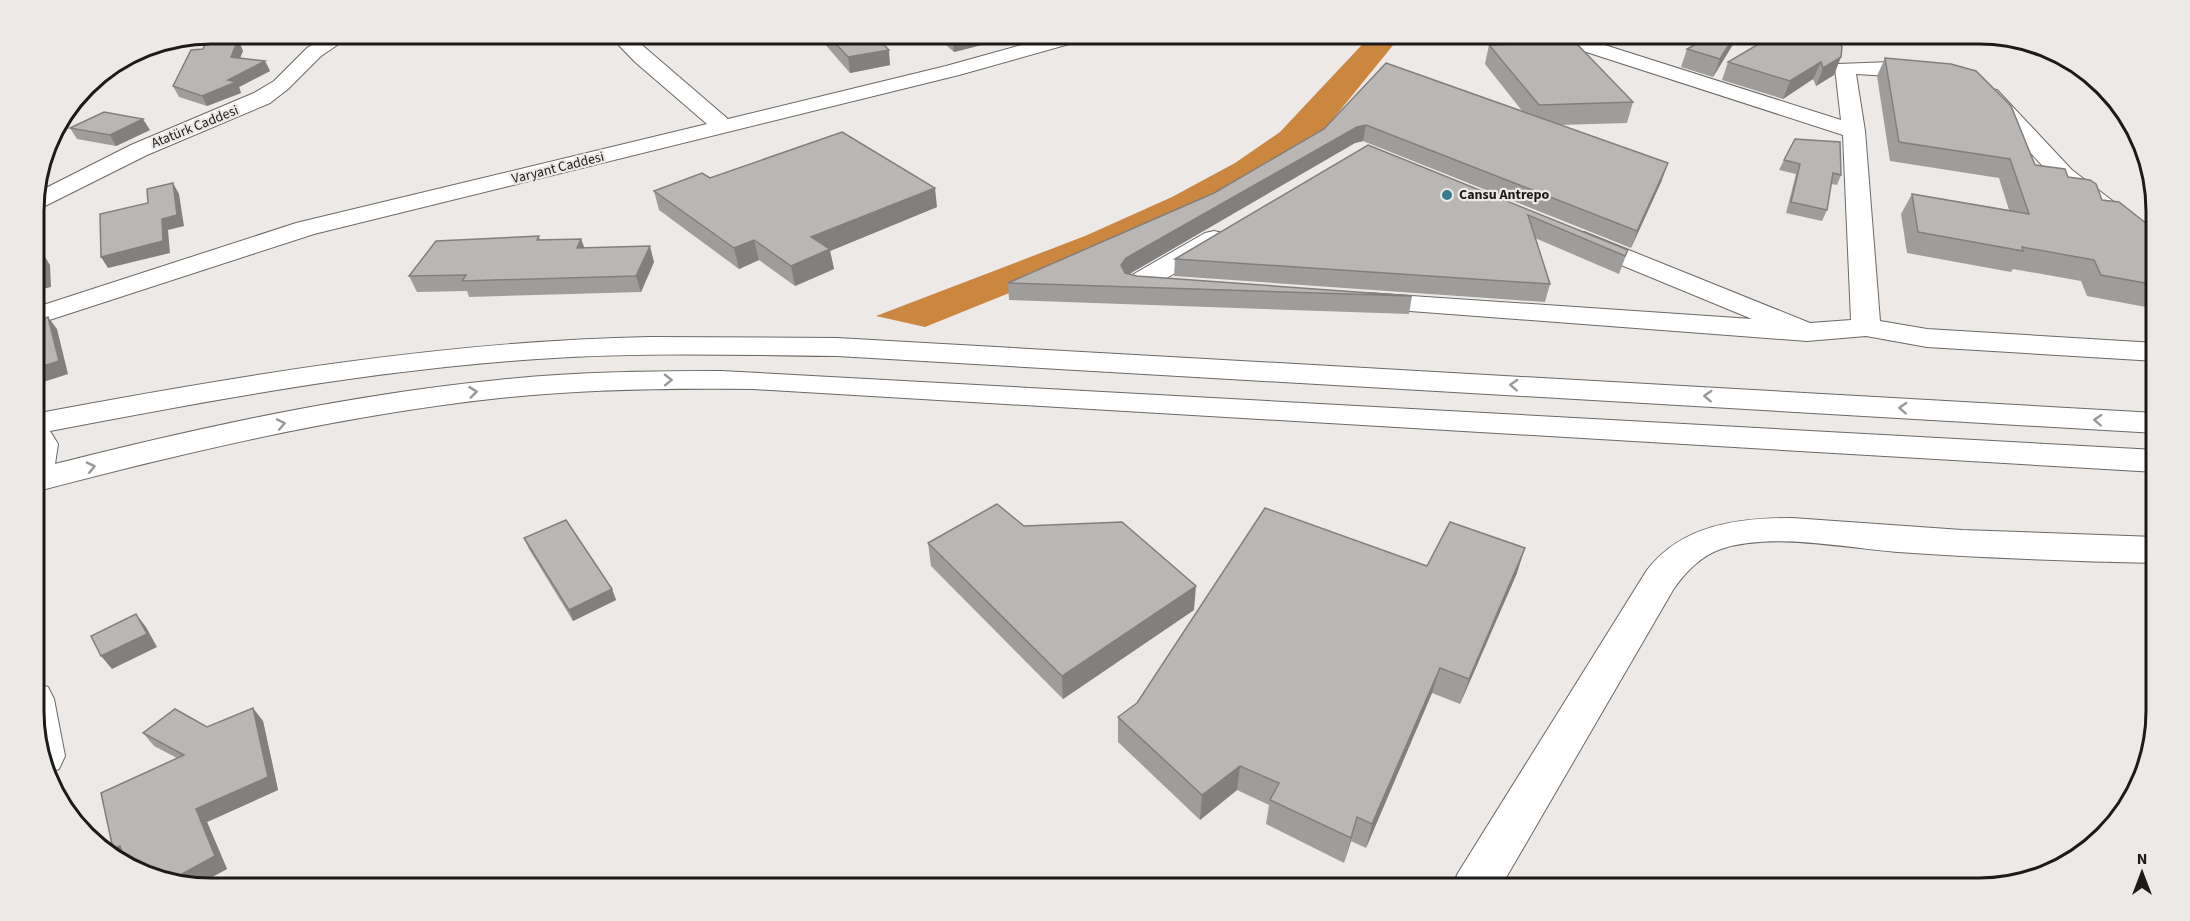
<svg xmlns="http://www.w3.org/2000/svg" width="2190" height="921" font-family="'Source Sans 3',sans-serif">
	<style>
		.water { fill: #cb863f }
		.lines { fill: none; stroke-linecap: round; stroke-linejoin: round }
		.minor-casing { stroke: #6b6966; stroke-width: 2 }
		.highway-casing { stroke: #6b6966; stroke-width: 2 }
		.minor { fill: #fff; fill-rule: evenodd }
		.highway { fill: #fff; fill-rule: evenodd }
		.wall { fill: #9f9d9b }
		.shaded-wall { fill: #827f7e }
		.building { fill: #b9b6b4; stroke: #827f7e; stroke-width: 1.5 }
		.oneway { stroke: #999898 }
		.poi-dot { fill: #397d8c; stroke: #ece9e6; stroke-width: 2 }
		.labels { text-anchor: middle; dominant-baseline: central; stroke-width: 4.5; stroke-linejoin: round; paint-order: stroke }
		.far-street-label { font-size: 14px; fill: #1c1b1a; stroke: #ece9e6 }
		.far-poi-label { font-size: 14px; font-weight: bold; fill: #1c1b1a; stroke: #ece9e6; text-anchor: start }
		.rim { fill: none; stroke: #1c1b1a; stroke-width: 3 }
	</style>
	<rect width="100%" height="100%" fill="#ece9e6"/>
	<polygon class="water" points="1373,33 1403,33 1324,130 1141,240 925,327 876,316 1085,236 1172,197 1235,163 1280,132"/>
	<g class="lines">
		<g class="minor-casing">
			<g id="minor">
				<polygon points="331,33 355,33 321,56 288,89 270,103 147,155 33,212 34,194 131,145 254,93 274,81 307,48"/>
				<polygon points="607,33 628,33 728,119 946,66 1065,33 1097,33 1094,37 959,75 314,234 34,325 34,308 296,223 707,124 635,62"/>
				<polygon points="1537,33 1567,33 1841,120 1835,68 1838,64 1891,62 1932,68 1935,72 1932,76 1925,78 1856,74 1865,131 1880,321 1927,329 2156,343 2156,361 1927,347 1866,336 1807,341 1357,307 1353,301 1357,295 1367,293 1752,319 1575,246 1571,240 1575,234 1584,232 1810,323 1851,320 1843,135 1540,37"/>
				<polygon points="1989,89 1997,90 2072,170 2156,234 2156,255 2147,253 2056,180 1981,100 1978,95 1981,90"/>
				<path d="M1214 231 1223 233 1227 239 1223 245 1165 279 1176 281 1180 287 1176 293C1160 297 1143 294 1127 290L1123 284 1127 278 1205 233Z"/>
				<path d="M1792 518 1962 530 2156 537 2157 563C2070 561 1984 558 1898 552 1844 548 1773 532 1721 549 1701 556 1685 572 1673 590L1500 888H1451L1458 873 1647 570C1682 525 1737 518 1792 518Z"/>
				<polygon points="34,683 48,687 54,699 65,756 59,769 50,772 35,734"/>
			</g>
		</g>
		<g class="highway-casing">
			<path id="highway" d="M650 337 837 338 2156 413V433L837 356C737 355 638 352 538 359 373 370 211 400 50 431L58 444 55 464C201 427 348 395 498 380 572 372 647 371 721 371L2156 450V472L753 389C668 388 584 389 500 398 342 415 187 452 34 492V414C238 376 442 341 650 337Z"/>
		</g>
		<use href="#minor" class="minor"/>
		<use href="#highway" class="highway"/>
	</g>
	<g class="wall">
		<polygon points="821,33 872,33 890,65 850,73 823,42"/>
		<polygon points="932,33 1029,33 954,52"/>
		<polygon points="1668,33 1740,33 1713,77 1681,67 1687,49 1699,42"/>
		<polygon points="1795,33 1835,33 1834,75 1816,86 1813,79 1783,99 1722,80 1728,62 1797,39"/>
		<polygon points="238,40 243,51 240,58 265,61 270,71 239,87 241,93 207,106 179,97 173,86 203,49"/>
		<polygon points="1489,45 1633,102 1627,123 1559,125 1662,180 1631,248 1363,141 1355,143 1129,274 1137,276 1412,296 1409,314 1009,300 1008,283 1214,193 1324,129 1386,63 1523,112 1485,64"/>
		<polygon points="1885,58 2035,165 2068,177 2102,200 2156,231 2156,299 2152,299 2146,307 2087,296 2081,281 2013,269 2011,272 1907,253 1901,214 1912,194 2009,210 1999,178 1890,161 1877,76"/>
		<polygon points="70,128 150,130 116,146 77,139"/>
		<polygon points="1368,145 1628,250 1619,274 1535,238 1550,284 1545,302 1174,276 1175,259"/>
		<polygon points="1784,160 1841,175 1837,185 1831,184 1827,210 1822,221 1786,213 1796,174 1779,170"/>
		<polygon points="710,178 937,207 830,251 834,269 795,286 759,260 739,269 659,210 654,191"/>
		<polygon points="539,236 540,240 581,239 584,247 654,262 641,292 469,297 467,291 417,292 409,276"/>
		<polygon points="1024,526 1194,610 1063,699 931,566 928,543"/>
		<polygon points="524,538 612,589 616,600 573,621 529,549"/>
		<polygon points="1427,566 1517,573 1460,704 1432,693 1366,848 1351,841 1344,863 1266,824 1269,805 1237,790 1200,820 1118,742 1118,717"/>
		<polygon points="263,721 278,790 207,822 227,869 197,885 143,875 126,861 113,849 177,758 154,746 143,733"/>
	</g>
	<g class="shaded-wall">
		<polygon points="989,33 1029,33 954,52 953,42"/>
		<polygon points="1736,33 1740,33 1713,77 1720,59"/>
		<polygon points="238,40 243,51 236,67 231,57"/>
		<polygon points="889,50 890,65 850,73 848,57"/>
		<polygon points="1841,57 1834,75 1816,86 1823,68"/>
		<polygon points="265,61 270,71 239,87 241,93 207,106 202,96 228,80"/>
		<polygon points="1821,62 1813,79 1783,99 1790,81"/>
		<polygon points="143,119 150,130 116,146 110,135"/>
		<polygon points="1366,125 1363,141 1355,143 1126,276 1121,265 1126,258 1357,127"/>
		<polygon points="1668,163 1662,180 1631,248 1637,231"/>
		<polygon points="173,183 179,194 184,226 168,230 170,253 108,268 101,257"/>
		<polygon points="935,188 937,207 830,251 834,269 795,286 791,266 811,237"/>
		<polygon points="581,239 587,255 577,248"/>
		<polygon points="754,240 759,260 739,269 734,248"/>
		<polygon points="650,246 654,262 641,292 636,276"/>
		<polygon points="42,252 50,265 51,287 34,291 34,277"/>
		<polygon points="48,317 57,329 68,374 34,385 34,369"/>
		<polygon points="1525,548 1517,573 1460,704 1469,679"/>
		<polygon points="1196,586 1194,610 1063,699 1062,676"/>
		<polygon points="612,589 616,600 573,621 569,610"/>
		<polygon points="136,614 146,627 157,647 112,669 101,656"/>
		<polygon points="1440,668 1432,693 1366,848 1372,824"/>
		<polygon points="253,708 263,721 278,790 207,822 227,869 197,885 171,880 196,809"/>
		<polygon points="1240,766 1237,790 1200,820 1202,795"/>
		<polygon points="1357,817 1351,841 1344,863 1351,838"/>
		<polygon points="120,846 126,861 113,849"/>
	</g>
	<g class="building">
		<polygon points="826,33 872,33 889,50 848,57"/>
		<polygon points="943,33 989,33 953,42"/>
		<polygon points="1715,33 1736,33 1720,59 1687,49"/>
		<polygon points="1777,33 1813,43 1808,33 1835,33 1842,47 1841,57 1823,68 1821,62 1790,81 1728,62"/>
		<polygon points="238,40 231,57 265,61 228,80 236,82 202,96 173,86 191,50 203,49 205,44"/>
		<polygon points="1575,42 1633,102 1539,105 1489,45"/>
		<polygon points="1885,58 1951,64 1976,71 2011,106 2035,165 2065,169 2068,177 2090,180 2096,184 2102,200 2119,202 2156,231 2156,285 2101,275 2094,260 2022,247 2023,251 1918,232 1912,194 2029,214 2010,159 1899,142"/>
		<polygon points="1386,63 1668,163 1637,231 1366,125 1357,127 1126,258 1121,265 1125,273 1137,276 1412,296 1008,283 1214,193 1324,129"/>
		<polygon points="104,112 143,119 110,135 70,128"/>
		<polygon points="842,132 935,188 811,237 830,249 791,266 754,240 734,248 654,191 702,173 710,178"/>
		<polygon points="1795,139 1840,142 1841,175 1833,173 1827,210 1791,202 1800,164 1784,160"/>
		<polygon points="1368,145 1628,250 1625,256 1528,215 1550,284 1175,259"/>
		<polygon points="173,183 177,215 162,219 163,241 101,257 100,214 148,203 147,189"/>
		<polygon points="539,236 537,240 581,239 577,248 650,246 636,276 462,281 466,275 409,276 436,241"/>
		<polygon points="42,252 43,274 34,277 34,255"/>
		<polygon points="48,317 59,361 34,369 34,323"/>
		<polygon points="997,504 1024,526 1122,522 1196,586 1062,676 928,543"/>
		<polygon points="1265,508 1427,566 1450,522 1525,548 1469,679 1440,668 1372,824 1357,817 1351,838 1270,800 1279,783 1240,766 1202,795 1118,717 1137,703"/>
		<polygon points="566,520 612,589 569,610 524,538"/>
		<polygon points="136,614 147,634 101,656 91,636"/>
		<polygon points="253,708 268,777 196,809 215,856 171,880 143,875 126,862 120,846 113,849 101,793 184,755 143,733 175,709 207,727"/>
		<polygon points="1072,879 1078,888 1059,888"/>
	</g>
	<defs><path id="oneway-chevron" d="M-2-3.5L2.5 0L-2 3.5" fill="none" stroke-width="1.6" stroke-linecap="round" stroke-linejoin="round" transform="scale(1.5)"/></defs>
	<g class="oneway">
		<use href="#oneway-chevron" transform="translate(668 380) rotate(-1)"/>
		<use href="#oneway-chevron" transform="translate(1514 385) rotate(-177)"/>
		<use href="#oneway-chevron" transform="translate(473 392) rotate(-7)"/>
		<use href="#oneway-chevron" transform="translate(1708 396) rotate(-177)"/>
		<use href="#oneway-chevron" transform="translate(1903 408) rotate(-177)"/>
		<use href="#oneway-chevron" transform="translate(2098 420) rotate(-177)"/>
		<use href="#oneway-chevron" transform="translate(281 424) rotate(-11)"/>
		<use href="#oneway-chevron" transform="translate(91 467) rotate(-13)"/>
	</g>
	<circle class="poi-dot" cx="1447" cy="195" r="6"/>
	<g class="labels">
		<g class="far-street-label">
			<text transform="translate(195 127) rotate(-22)">Atatürk Caddesi</text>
			<text transform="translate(558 168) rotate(-14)">Varyant Caddesi</text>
		</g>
		<g class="far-poi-label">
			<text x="1459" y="195">Cansu Antrepo</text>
		</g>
	</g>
	<path d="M0 0H2190V921H0ZM211 44H1979A167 167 0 0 1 2146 211V711A167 167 0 0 1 1979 878H211A167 167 0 0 1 44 711V211A167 167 0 0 1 211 44Z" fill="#ece9e6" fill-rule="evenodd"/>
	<path class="rim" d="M211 44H1979A167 167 0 0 1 2146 211V711A167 167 0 0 1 1979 878H211A167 167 0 0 1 44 711V211A167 167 0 0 1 211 44Z"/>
	<g transform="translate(2142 873)" stroke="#ece9e6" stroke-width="4.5" paint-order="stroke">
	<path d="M0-4.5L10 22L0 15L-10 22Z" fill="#1c1b1a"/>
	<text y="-9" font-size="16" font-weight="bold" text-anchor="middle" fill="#1c1b1a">N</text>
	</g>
</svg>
